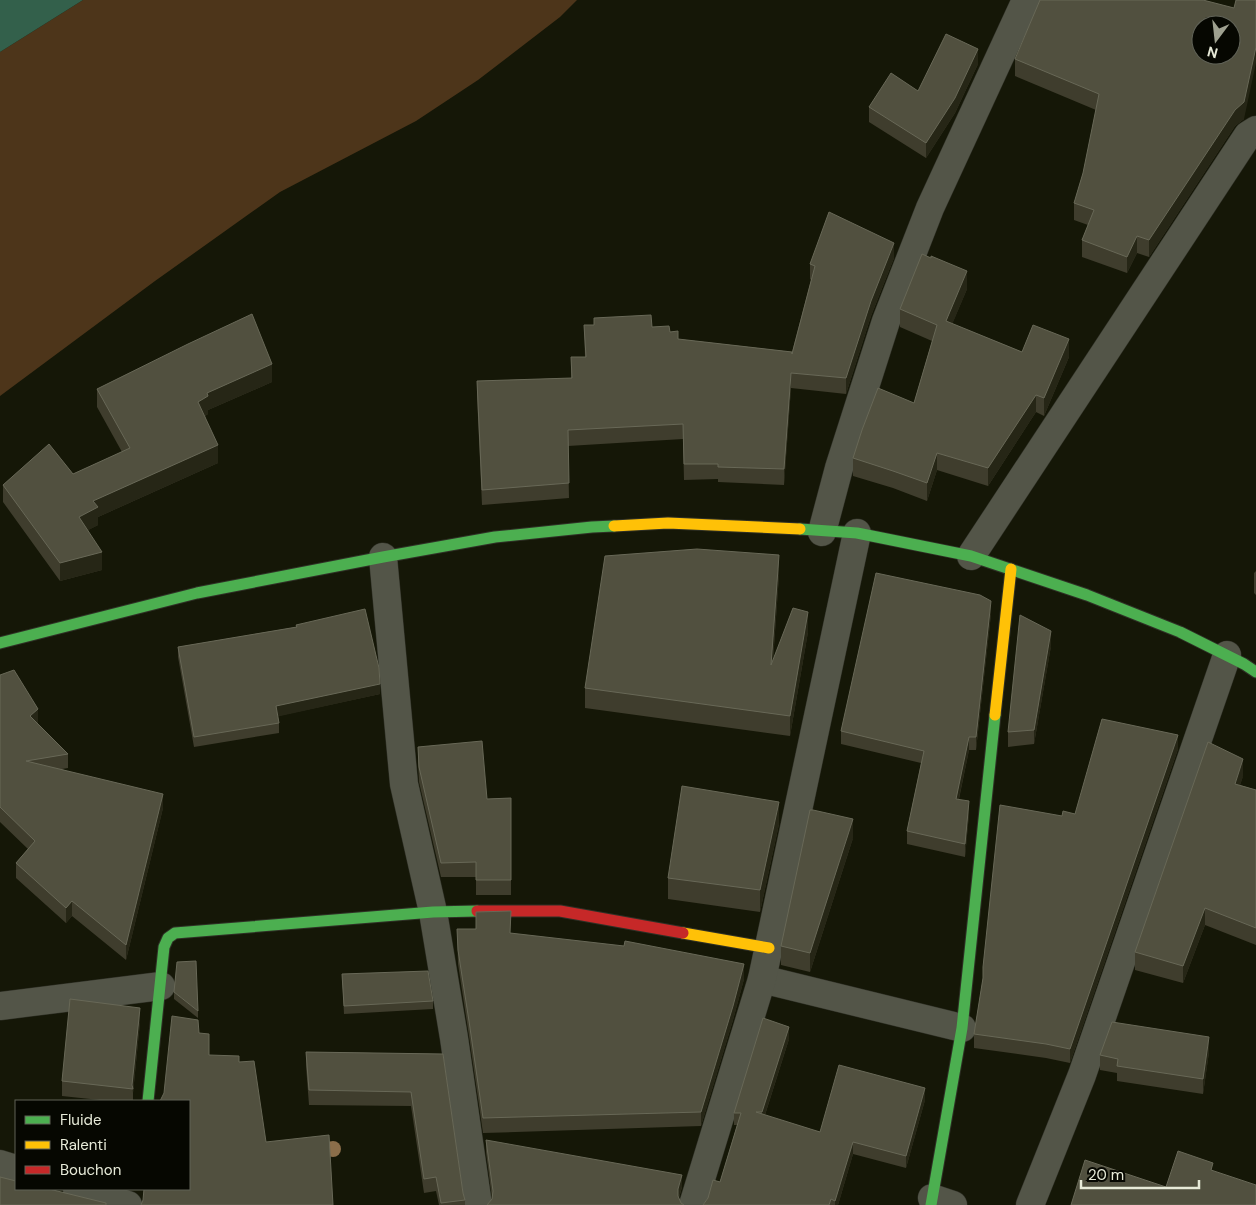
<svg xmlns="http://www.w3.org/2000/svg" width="1256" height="1205" font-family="'DM Sans',sans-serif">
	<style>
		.green { fill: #4d351a }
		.water { fill: #33604b }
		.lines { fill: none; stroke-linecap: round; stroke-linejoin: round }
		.street-casing { stroke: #2f3026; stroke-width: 29 }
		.fast-casing { stroke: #2f3026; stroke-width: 13 }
		.slow-casing { stroke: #2f3026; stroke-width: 13 }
		.jam-casing { stroke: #2f3026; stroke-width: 13 }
		.street { stroke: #535548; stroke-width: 28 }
		.fast { stroke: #4caf50; stroke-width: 11 }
		.slow { stroke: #ffc107; stroke-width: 11 }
		.jam { stroke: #c62828; stroke-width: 11 }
		.tree { fill: #8b6e4a }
		.wall { fill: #3f3d2d }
		.shaded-wall { fill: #262616 }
		.building { fill: #51503f; stroke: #686857; fill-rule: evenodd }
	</style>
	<rect width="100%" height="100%" fill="#151707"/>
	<polygon class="green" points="83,0 577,0 560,17 478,80 416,121 280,192 155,281 0,396 0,52"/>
	<polygon class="water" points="0,0 83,0 0,52"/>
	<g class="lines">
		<g class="street-casing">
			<g id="street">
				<polyline points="822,532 839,468 886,321 930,208 1026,0"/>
				<polyline points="971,556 1248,135 1256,130"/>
				<polyline points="383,557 404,784 433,912 454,1038 478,1205"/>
				<polyline points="762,979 962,1028"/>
				<polyline points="0,1006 161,986"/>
				<polyline points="0,1164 16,1169"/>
				<polyline points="77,1189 128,1205"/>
				<polyline points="932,1198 953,1205"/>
				<polyline points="693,1205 762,979 857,533"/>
				<polyline points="1030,1205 1082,1075 1227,655"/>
			</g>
		</g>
		<g class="fast-casing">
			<g id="fast">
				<polyline points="800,529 857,533 971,556 1087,595 1180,632 1244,664 1256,672"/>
				<polyline points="0,643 197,593 383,557 495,537 592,527 614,526"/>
				<polyline points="148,1101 164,947 168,938 175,933 433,912 477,911"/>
				<polyline points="931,1205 962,1028 995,715"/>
			</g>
		</g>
		<g class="slow-casing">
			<g id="slow">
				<polyline points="614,526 668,523 800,529"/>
				<polyline points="995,715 1011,569"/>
				<polyline points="683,933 769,948"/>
			</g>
		</g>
		<g class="jam-casing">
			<polyline id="jam" points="477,911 560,911 683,933"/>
		</g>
		<use href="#street" class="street"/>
		<use href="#fast" class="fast"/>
		<use href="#slow" class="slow"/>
		<use href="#jam" class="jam"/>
	</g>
	<circle class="tree" cx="333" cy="1149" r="8"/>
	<g class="wall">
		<polygon points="1015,59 1244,119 1235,126 1149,257 1137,253 1127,273 1082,257 1082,240 1088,225 1074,220 1074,203 1083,173 1096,110 1015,76"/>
		<polygon points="978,64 955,113 926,158 869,122 869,107 918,91"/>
		<polygon points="894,258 871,316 846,394 791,388 784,485 718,482 718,479 684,480 683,439 568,446 569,498 482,505 477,396 477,381 571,378 571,357 585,357 584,325 594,325 594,318 652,327 670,332 678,339 792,352 811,280 810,279 810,264"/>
		<polygon points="967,289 952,324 1022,352 1069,357 1044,416 1036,412 988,486 937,470 927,501 893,488 853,476 853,458 914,403 932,341 900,327 900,309"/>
		<polygon points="272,382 208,410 208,414 205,416 218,463 98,517 98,525 88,530 102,570 60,581 3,502 3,485 73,474 122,452 97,407 97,389"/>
		<polygon points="1256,571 1256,595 1254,593 1254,573"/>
		<polygon points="779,575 773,661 808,632 790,736 585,708 585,688"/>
		<polygon points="991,614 976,750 969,750 959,799 969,814 965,857 907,844 907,831 921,763 841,744 841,731"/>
		<polygon points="296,625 380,694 278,716 279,723 279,733 194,747 178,657 178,647 296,627"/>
		<polygon points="1051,646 1034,744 1008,747 1008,732"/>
		<polygon points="0,675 38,723 38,724 68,754 68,768 62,769 163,808 126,960 72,916 66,923 16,878 16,863 28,849 0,822"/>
		<polygon points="418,747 487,799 511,798 511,895 476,895 476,877 441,877 419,782 418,762"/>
		<polygon points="1178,749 1070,1063 1046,1058 974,1048 974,1034 983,978 1062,816 1075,814"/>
		<polygon points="1243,776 1240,785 1256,790 1256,945 1205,925 1183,983 1135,970 1135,952"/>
		<polygon points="779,824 760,912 668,899 668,878"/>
		<polygon points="853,838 810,972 781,965 781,946"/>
		<polygon points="457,929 511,933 744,979 733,1020 701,1126 483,1133 469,1036 458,964"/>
		<polygon points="342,974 433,1001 433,1009 344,1014"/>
		<polygon points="174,992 198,1011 198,1018 174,999"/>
		<polygon points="140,1022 133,1093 133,1101 109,1101 62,1096 62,1081"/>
		<polygon points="789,1039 765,1115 820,1132 925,1100 906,1168 853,1154 838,1205 703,1205 720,1182 737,1125 734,1125 734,1113"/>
		<polygon points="306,1052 443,1054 463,1193 465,1200 465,1205 439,1205 436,1191 424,1193 411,1106 309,1105 306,1066"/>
		<polygon points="1209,1052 1203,1094 1117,1081 1117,1073 1100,1070 1100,1055"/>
		<polygon points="486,1140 682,1187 679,1198 492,1199 486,1152"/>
	</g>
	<g class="shaded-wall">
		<polygon points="1256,47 1256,63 1244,119 1235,126 1149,257 1149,240"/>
		<polygon points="978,49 978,64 955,113 926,158 926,143"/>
		<polygon points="1137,236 1137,253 1127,273 1127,257"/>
		<polygon points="894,243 894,258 871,316 846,394 846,378 871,301"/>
		<polygon points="967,271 967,289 946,339 946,321"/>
		<polygon points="1069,339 1069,357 1044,416 1044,398"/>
		<polygon points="272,364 272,382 208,410 208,414 198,420 198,402 207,393"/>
		<polygon points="791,373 791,388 784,485 784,469"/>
		<polygon points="1036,395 1036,412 988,486 988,468"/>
		<polygon points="218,445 218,463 98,517 98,525 79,535 79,517 93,501"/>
		<polygon points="937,453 937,470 927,501 927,483"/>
		<polygon points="102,552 102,570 60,581 60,563"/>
		<polygon points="779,555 779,575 771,685 771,665"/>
		<polygon points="991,601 991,614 976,750 976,737"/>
		<polygon points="808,612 808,632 790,736 790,716"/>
		<polygon points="1051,631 1051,646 1034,744 1034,730"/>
		<polygon points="380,684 380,694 276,717 276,706"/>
		<polygon points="38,709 38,723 30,731 30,716"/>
		<polygon points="1178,735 1178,749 1070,1063 1070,1049"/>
		<polygon points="969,737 969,750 956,812 956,799"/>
		<polygon points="1243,759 1243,776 1235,801 1235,784"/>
		<polygon points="163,794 163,808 126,960 126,945"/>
		<polygon points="969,801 969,814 965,857 965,844"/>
		<polygon points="779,802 779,824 760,912 760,890"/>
		<polygon points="853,819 853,838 810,972 810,953"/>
		<polygon points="72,901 72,916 66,923 66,908"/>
		<polygon points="1205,908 1205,925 1183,983 1183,966"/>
		<polygon points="744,964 744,979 733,1020 701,1126 701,1112"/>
		<polygon points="140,1008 140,1022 133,1093 132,1085"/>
		<polygon points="789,1027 789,1039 762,1124 762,1112"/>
		<polygon points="1209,1037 1209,1052 1203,1094 1203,1079"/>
		<polygon points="925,1088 925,1100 906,1168 906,1156"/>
		<polygon points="853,1142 853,1154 838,1205 835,1205 835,1201"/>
		<polygon points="682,1175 682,1187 678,1200 678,1189"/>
	</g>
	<g class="building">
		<path d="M1040 0H1203L1234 8 1236 0H1256V47L1244 102 1235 110 1149 240 1137 236 1127 257 1082 240 1094 210 1074 203 1083 173 1099 94 1015 59ZM1201 25H1231V55H1201Z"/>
		<polygon points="946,34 978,49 955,98 926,143 869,107 891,73 918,91"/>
		<polygon points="829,212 894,243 871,301 846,378 791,373 784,469 718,467 718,464 684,464 683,424 568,430 569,483 482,490 477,381 572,378 571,357 586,357 584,325 594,325 594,318 651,315 652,327 669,326 670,332 678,331 678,339 792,352 792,354 815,266 810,264"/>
		<polygon points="922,254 931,258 931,256 967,271 946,321 1022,352 1033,325 1069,339 1044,398 1036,395 988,468 937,453 927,483 893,471 853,458 862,430 878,388 914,403 937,325 900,309"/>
		<polygon points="252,314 272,364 207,393 208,396 198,402 218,445 93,501 98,507 79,517 102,552 60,563 3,485 49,444 73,474 130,448 97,389 188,344"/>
		<polygon points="697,549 779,555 771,665 793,608 808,612 790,716 585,688 605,556"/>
		<polygon points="876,573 980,595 991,601 976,737 969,737 956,799 969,801 965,844 907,831 924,751 841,731"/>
		<polygon points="365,609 379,668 380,684 276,706 279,723 194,737 178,647 297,627 296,625"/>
		<polygon points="1020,615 1051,631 1034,730 1008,732"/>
		<polygon points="14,670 38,709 30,716 68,754 26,761 163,794 126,945 72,901 66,908 16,863 35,841 0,807 0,675"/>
		<polygon points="1102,719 1178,735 1070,1049 1046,1044 974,1034 983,978 983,967 1000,805 1062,816 1063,811 1075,814"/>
		<polygon points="482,741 487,799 511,798 511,880 476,880 476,862 441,863 419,767 418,747"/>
		<polygon points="1208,742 1243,759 1235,784 1256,790 1256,928 1205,908 1183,966 1135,952"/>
		<polygon points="682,786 779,802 760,890 668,878"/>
		<polygon points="810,810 813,810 853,819 810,953 781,946"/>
		<polygon points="511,911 510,933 624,946 625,941 744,964 733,1006 701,1112 483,1118 469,1021 458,950 457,929 476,929 476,912"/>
		<polygon points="196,961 198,1011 174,992 177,962"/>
		<polygon points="428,971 433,1001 344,1006 342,974"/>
		<polygon points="70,999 140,1008 132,1085 133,1089 62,1081"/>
		<polygon points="172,1016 198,1020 199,1033 209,1034 209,1055 239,1056 239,1062 254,1061 266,1142 329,1135 333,1205 141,1205 143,1200 144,1189 189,1189 189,1101 160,1101 164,1093"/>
		<polygon points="763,1018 789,1027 762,1112 756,1112 820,1132 839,1065 925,1088 906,1156 853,1142 835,1201 831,1199 829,1205 703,1205 708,1198 713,1180 720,1182 741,1113 734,1113"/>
		<polygon points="1112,1022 1209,1037 1203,1079 1117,1066 1118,1059 1100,1055"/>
		<polygon points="306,1052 443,1054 463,1193 465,1200 441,1203 436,1177 424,1179 411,1092 309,1090"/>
		<polygon points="486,1140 682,1175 678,1189 678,1196 681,1203 684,1205 487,1205 492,1199 493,1191"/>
		<polygon points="1178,1151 1213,1163 1211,1170 1256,1185 1256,1205 1071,1205 1085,1160 1166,1187"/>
		<polygon points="0,1177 16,1181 16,1189 49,1189 106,1203 106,1205 0,1205"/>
	</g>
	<rect x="15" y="1100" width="175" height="90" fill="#060701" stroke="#606257"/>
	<rect x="25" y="1116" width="25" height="8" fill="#4caf50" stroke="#606257"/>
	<text x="60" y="1125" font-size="15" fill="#e7ead8">Fluide</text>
	<rect x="25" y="1141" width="25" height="8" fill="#ffc107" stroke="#606257"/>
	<text x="60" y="1150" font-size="15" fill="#e7ead8">Ralenti</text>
	<rect x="25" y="1166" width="25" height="8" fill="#c62828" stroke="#606257"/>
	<text x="60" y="1175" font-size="15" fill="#e7ead8">Bouchon</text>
	<g transform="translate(1216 40) rotate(195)"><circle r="24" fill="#060701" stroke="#606257"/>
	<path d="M0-4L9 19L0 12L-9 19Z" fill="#9ea08f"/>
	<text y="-8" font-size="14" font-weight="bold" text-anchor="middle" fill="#e7ead8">N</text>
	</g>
	<path d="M1081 1180v8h118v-8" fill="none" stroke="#e7ead8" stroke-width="2.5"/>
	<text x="1088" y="1180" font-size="15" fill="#e7ead8" stroke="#060701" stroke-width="4" paint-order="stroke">20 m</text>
</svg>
